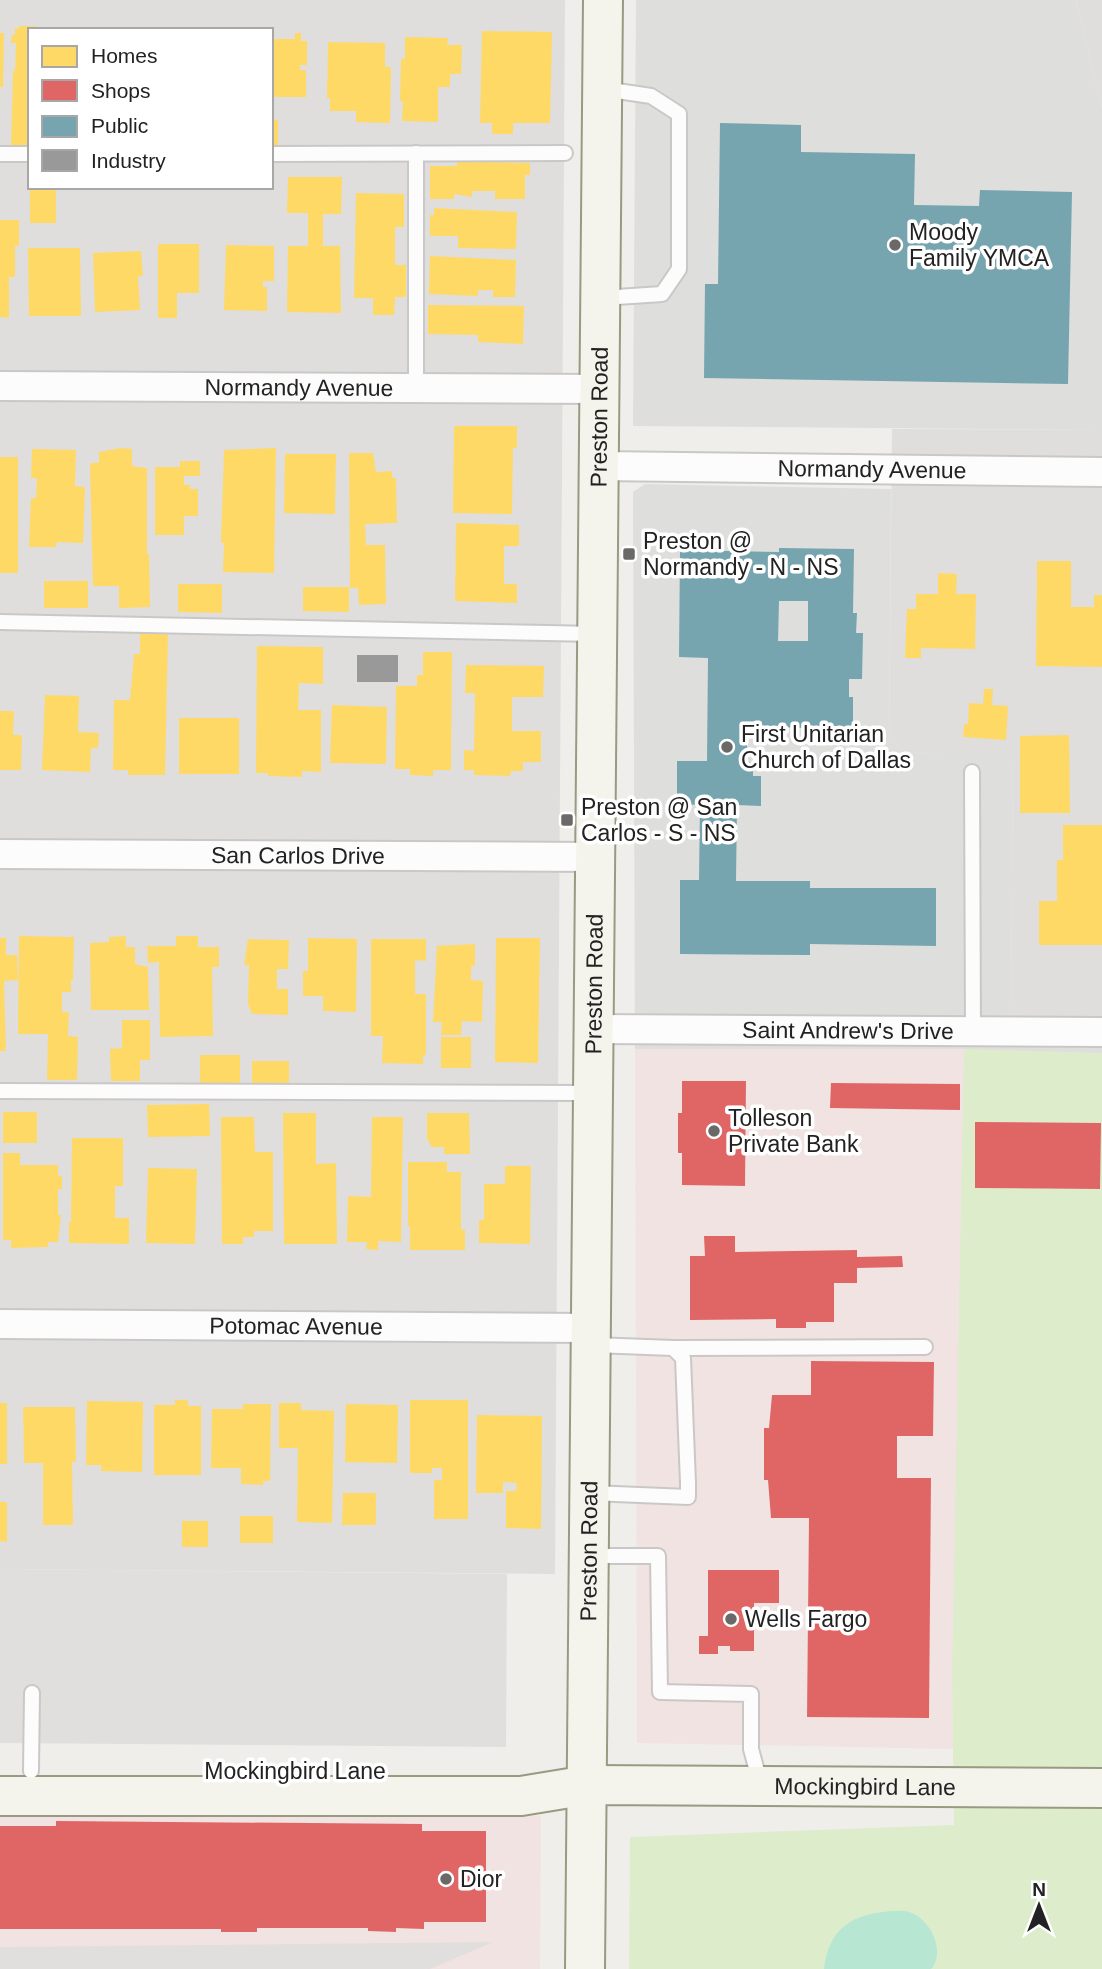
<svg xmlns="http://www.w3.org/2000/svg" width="1102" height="1969" font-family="Arial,sans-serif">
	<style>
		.residential { fill: #dfdedc; fill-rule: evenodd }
		.commercial { fill: #f1e3e1 }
		.religious { fill: #dededc }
		.grass { fill: #ddeccb }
		.pitch { fill: #b7e6d2 }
		.parking { fill: #e0dfde }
		.homes { fill: #ffd966 }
		.shops { fill: #e06666 }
		.public { fill: #76a5af; fill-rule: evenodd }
		.industry { fill: #999 }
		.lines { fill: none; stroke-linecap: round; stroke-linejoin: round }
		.service-casing { stroke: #c9c8c7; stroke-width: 18 }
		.minor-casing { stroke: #c9c8c7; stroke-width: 32 }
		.secondary-casing { stroke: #999a82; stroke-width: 42 }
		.service { stroke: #fdfcfc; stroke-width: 14 }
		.minor { stroke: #fdfcfc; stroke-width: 28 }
		.secondary { stroke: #f4f4ed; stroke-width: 38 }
		.poi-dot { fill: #6a6968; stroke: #fff; stroke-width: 2.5 }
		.labels { text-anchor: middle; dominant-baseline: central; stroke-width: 7; stroke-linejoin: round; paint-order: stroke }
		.poi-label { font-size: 23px; fill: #222; stroke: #fff; text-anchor: start }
		.street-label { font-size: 23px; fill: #222; stroke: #fff }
	</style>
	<rect width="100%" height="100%" fill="#f0eeeb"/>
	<g class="residential">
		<path d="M0 0H565L555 1574 0 1569ZM30 30H271V187H30Z"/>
		<polygon points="1076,0 1102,0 1102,108"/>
		<polygon points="892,429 1102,430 1102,1749 952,1681 964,1049 1011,1012 1013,754 889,752"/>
	</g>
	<g class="commercial">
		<polygon points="635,1049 964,1049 952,1681 953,1749 637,1743"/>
		<polygon points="0,1812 541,1816 540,1969 0,1969"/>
	</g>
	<g class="religious">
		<polygon points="636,0 1076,0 1102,108 1102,430 633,426"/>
		<polygon points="645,484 891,489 889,752 1013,753 1011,1012 964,1049 635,1049 633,492"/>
	</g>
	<polygon class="grass" points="964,1049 1102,1053 1102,1969 629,1969 630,1837 954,1825 952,1681"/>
	<path class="pitch" d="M892 1911C897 1911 904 1910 909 1912 929 1917 947 1952 931 1969H824C829 1927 853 1914 892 1911Z"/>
	<g class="parking">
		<polygon points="0,1569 507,1574 506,1747 0,1743"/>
		<polygon points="493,1942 430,1969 0,1969 0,1947"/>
	</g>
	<g class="homes">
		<polygon points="19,26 34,26 44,29 30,30 30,148 11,147 13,71 15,71 16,43 11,43 12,35 15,35 15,28 19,29"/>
		<polygon points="482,31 552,32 550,123 513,123 513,134 492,134 492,123 480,123"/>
		<polygon points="0,33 4,33 3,87 0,87"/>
		<polygon points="295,33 301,33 301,41 307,41 307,65 300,65 300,70 306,70 306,97 272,97 272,39 295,39"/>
		<polygon points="405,37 448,38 447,45 462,45 461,74 450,74 450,87 438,87 438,122 402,121 403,101 400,101 401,59 405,59"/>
		<polygon points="328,42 385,43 385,67 391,67 390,123 356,122 356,111 330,111 330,98 327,98"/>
		<rect x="271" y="120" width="7" height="29"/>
		<polygon points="457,161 530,163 530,175 525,175 525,199 495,199 495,191 472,191 472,197 454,194 454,199 430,199 430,166 457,166"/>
		<polygon points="288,177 342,177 341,214 323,214 323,246 340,246 341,313 287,312 288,246 308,246 308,213 287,213"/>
		<rect x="30" y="187" width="26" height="36"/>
		<polygon points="356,193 404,194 404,227 395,227 395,265 406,265 406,297 395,297 394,315 373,315 373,298 354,298"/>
		<polygon points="434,208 517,212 516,249 458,248 458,236 430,236 430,215 434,215"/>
		<polygon points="0,220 19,220 19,246 15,246 15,277 9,277 9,318 0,317"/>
		<polygon points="158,244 199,244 199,293 177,293 177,318 158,318"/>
		<polygon points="226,245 274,246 274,281 263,281 263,287 267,287 267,311 224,310"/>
		<polygon points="28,248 80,248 81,316 29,316"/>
		<polygon points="141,251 143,276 138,276 140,310 95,312 93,253"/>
		<polygon points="430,256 516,260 515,297 493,297 493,290 478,290 478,296 429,294"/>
		<polygon points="428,305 524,306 523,344 478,342 478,335 428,334"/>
		<polygon points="454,426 517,426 517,448 513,448 512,514 453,513"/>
		<polygon points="121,448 132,449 132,466 147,468 147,554 149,554 150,607 119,608 119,586 93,586 90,463 99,463 99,452"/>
		<polygon points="276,448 274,573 223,572 224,543 221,543 224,450"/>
		<polygon points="32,449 76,450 75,486 85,487 83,543 57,542 56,547 29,547 31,498 36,498 37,478 31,478"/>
		<polygon points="349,453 373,453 376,472 392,471 392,478 396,478 397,523 365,524 366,545 385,545 386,604 359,605 358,588 350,588"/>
		<polygon points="285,454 336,454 335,514 284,513"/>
		<rect x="0" y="457" width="18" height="116"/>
		<polygon points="180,461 200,461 200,476 184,476 184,485 190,485 190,489 198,489 198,516 184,516 184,535 155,535 155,467 180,467"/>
		<polygon points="456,523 519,525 519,546 504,546 504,584 517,584 517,603 455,601"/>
		<polygon points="1037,561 1071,561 1071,607 1094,607 1094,595 1102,595 1102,667 1036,666"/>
		<polygon points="938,573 957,574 956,594 976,594 975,649 921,648 921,658 905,658 907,609 916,609 916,594 938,594"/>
		<rect x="44" y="581" width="44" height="27"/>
		<polygon points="178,584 222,584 222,613 178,612"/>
		<polygon points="303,587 349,587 349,612 303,611"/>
		<polygon points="140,626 163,626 163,633 168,633 165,775 128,775 128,770 113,770 114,700 130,700 134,654 140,654"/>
		<polygon points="257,646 323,647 323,684 299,683 298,710 321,710 321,772 302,771 302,777 268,776 268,773 256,773"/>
		<polygon points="423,652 452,652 451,770 433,770 433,776 410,775 410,769 395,769 396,686 417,686 417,675 423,675"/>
		<polygon points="466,665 544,666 543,697 512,697 512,731 541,731 541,762 523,762 523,771 511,771 510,776 474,775 474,770 464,770 464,750 474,751 475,693 465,693"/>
		<polygon points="984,689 993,689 992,705 1008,706 1006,740 963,737 964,724 968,724 969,703 983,704"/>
		<polygon points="45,695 79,696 78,732 99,733 98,748 91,748 90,772 42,770"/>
		<polygon points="332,705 387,707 386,764 330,763"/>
		<polygon points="0,711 14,711 13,735 22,735 21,770 0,770"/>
		<rect x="179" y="718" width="60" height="56"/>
		<polygon points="1069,735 1070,813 1020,813 1020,736"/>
		<polygon points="1063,825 1102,825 1102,945 1039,945 1039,901 1057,901 1057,860 1063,860"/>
		<polygon points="19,936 74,937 73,980 71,980 71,992 62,992 62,1012 69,1012 68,1036 78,1037 77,1080 47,1080 48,1034 18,1034"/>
		<polygon points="126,936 126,947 135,947 135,964 148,967 149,1010 91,1010 90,943 109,942 109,937"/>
		<polygon points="176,936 198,936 198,947 219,947 219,967 212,967 213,1036 160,1037 159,962 148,963 147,946 176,946"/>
		<polygon points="0,938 6,938 6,955 17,955 18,980 4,981 6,1051 0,1051"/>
		<polygon points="308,938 357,939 356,1012 323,1011 323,996 303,996 303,971 308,971"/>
		<polygon points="496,938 540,938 538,1063 495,1062"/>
		<polygon points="248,939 289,940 288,969 277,969 277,989 288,989 288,1015 252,1014 248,1004 249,965 244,965"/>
		<polygon points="371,939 426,939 426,961 415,960 415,994 426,994 426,1055 423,1055 423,1064 382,1063 383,1036 371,1036"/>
		<polygon points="475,944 475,966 471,966 471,980 483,981 482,1022 462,1021 461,1035 441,1035 442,1022 433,1022 437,946"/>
		<polygon points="122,1020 150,1020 150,1060 140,1060 140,1081 111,1081 110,1049 122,1048"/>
		<rect x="441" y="1037" width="30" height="31"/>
		<rect x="200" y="1055" width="40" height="33"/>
		<rect x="252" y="1061" width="37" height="25"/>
		<polygon points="209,1104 210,1136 148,1137 147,1105"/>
		<rect x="3" y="1112" width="34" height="31"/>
		<polygon points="283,1113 316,1113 316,1164 336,1163 337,1244 284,1244"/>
		<polygon points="427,1113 469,1113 470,1154 444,1154 444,1147 432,1147 427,1139"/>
		<polygon points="221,1117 254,1117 255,1152 273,1152 273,1231 254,1231 254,1237 243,1237 243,1244 222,1244"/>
		<polygon points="372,1117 403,1117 401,1242 378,1241 378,1250 366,1249 367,1242 347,1242 348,1196 371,1197"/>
		<polygon points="72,1138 123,1138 123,1186 115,1186 115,1218 129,1218 129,1244 69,1243 69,1222 71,1222"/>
		<polygon points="3,1153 20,1153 20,1165 58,1165 58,1176 62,1176 62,1189 58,1189 58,1215 61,1215 58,1242 48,1242 48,1247 11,1248 11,1240 3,1240"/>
		<polygon points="408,1162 447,1162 447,1172 461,1172 461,1230 465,1230 465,1250 410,1250 410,1226 408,1226"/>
		<polygon points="505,1166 531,1166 530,1244 479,1243 479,1220 484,1220 484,1184 505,1184"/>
		<polygon points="148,1168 197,1169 195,1244 146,1243"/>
		<polygon points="175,1400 188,1400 188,1406 201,1406 201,1475 154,1475 154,1405 175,1405"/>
		<polygon points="410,1400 468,1400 468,1519 434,1519 434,1480 442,1480 442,1468 432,1468 432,1473 410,1473"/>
		<polygon points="87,1401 143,1402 142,1472 101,1471 101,1465 86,1465"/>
		<rect x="0" y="1403" width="7" height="61"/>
		<polygon points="279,1403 301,1403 301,1410 334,1411 332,1523 297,1522 298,1448 279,1448"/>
		<polygon points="243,1404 271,1404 270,1481 263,1481 263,1485 241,1484 241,1468 211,1468 212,1409 243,1409"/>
		<polygon points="346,1404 398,1405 397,1463 345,1462"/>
		<polygon points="23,1407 75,1407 76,1462 72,1462 73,1525 43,1525 43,1463 24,1463"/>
		<polygon points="477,1415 542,1416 541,1529 506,1528 506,1491 516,1491 517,1483 503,1482 503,1493 476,1493"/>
		<polygon points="343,1493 376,1493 376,1525 342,1525"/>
		<polygon points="0,1502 7,1502 7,1542 0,1541"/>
		<rect x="240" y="1516" width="33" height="27"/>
		<rect x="182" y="1521" width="26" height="26"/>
	</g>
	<g class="shops">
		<polygon points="682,1081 746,1081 745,1186 682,1185 682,1153 678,1153 678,1113 682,1113"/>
		<polygon points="831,1083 960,1084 960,1110 830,1108"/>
		<polygon points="975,1122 1101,1123 1100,1189 975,1188"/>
		<polygon points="704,1236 735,1236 735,1252 857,1250 857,1257 902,1256 903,1267 857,1268 857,1283 834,1283 834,1322 806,1322 806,1328 776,1328 776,1319 690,1320 690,1256 705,1256"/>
		<polygon points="811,1361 934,1362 933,1436 897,1436 897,1478 931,1478 929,1718 807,1717 809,1518 771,1518 768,1480 764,1480 764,1428 769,1428 772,1395 811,1395"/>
		<polygon points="708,1570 779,1570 779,1603 754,1603 754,1651 730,1651 730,1646 718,1646 718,1654 699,1654 699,1636 708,1636"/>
		<polygon points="56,1821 422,1824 422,1831 486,1831 486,1922 424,1922 424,1929 396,1928 396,1932 368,1931 368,1928 257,1928 257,1932 221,1932 221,1929 0,1929 0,1826 56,1826"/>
	</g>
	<g class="public">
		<polygon points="720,123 801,125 801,152 915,154 914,205 979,206 980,190 1072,192 1068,384 704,378 705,284 718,284"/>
		<path d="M779 548 854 549 853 613H857L856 633H863L862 679H849V697H853V734L819 733V728L747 727V762H753V776H761V806L737 805 736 881H810V888H936V946L810 944V955L680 954V880H699L700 805 677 804V761H707L708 658 679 657 680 550 779 552ZM779 601H808V641H778Z"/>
	</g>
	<rect class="industry" x="357" y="655" width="41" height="27"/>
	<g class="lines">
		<g class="service-casing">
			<g id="service">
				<polyline points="416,153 416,388"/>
				<polyline points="0,154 30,154"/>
				<polyline points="271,154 565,153"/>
				<polyline points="602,298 662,294 679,269 679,114 651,96 604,89"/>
				<polyline points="0,622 597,634"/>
				<polyline points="972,772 973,1032"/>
				<polyline points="0,1091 590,1093"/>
				<polyline points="673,1348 925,1347"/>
				<polyline points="591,1493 688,1497 688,1483 683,1358 673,1348 594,1345"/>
				<polyline points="592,1556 658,1556 660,1692 751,1694 751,1749 761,1786"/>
				<polyline points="31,1771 32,1693"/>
			</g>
		</g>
		<g class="minor-casing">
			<g id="minor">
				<path id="s1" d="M0 386 600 389"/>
				<path id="s2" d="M599 466 1102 472"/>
				<path id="s3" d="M0 854 596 857"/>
				<path id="s4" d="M594 1029 1102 1032"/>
				<path id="s5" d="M0 1324 592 1328"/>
			</g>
		</g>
		<g class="secondary-casing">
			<g id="secondary">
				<path id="s6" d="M0 1796H521L588 1785 1102 1788"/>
				<path id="s7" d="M585 1969 603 0"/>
			</g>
		</g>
		<use href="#service" class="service"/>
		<use href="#minor" class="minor"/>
		<use href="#secondary" class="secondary"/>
	</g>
	<g class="poi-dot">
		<circle cx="895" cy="245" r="7"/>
		<rect x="622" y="547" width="14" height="14" rx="3.5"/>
		<circle cx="727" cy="747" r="7"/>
		<rect x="560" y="813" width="14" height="14" rx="3.5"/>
		<circle cx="714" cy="1131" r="7"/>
		<circle cx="731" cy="1619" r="7"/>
		<circle cx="446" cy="1879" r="7"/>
	</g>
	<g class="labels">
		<g class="poi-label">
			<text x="909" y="232">Moody<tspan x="909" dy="26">Family YMCA</tspan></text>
			<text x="643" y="541">Preston @<tspan x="643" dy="26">Normandy - N - NS</tspan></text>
			<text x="741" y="734">First Unitarian<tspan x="741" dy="26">Church of Dallas</tspan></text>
			<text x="581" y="807">Preston @ San<tspan x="581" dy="26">Carlos - S - NS</tspan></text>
			<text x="728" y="1118">Tolleson<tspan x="728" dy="26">Private Bank</tspan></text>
			<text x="745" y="1619">Wells Fargo</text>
			<text x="460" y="1879">Dior</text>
		</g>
		<g class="street-label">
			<text stroke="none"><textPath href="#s1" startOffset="299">Normandy Avenue</textPath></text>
			<text stroke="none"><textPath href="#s7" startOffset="1552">Preston Road</textPath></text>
			<text stroke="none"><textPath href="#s2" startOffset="273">Normandy Avenue</textPath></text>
			<text stroke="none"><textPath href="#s3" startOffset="298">San Carlos Drive</textPath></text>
			<text stroke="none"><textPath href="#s7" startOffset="985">Preston Road</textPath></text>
			<text stroke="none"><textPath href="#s4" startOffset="254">Saint Andrew's Drive</textPath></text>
			<text stroke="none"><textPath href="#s5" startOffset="296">Potomac Avenue</textPath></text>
			<text stroke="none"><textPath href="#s7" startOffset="418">Preston Road</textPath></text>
			<text x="295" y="1771">Mockingbird Lane</text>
			<text stroke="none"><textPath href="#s6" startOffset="866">Mockingbird Lane</textPath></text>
		</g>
	</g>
	<rect x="28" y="28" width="245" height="161" fill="#ffffff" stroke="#a7a7a7" stroke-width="2"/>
	<rect x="42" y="46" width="35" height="21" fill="#ffd966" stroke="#a7a7a7" stroke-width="2"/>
	<text x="91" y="63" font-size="21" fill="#222222">Homes</text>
	<rect x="42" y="80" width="35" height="21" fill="#e06666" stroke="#a7a7a7" stroke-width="2"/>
	<text x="91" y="98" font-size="21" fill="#222222">Shops</text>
	<rect x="42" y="116" width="35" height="21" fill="#76a5af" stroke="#a7a7a7" stroke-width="2"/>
	<text x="91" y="133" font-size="21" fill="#222222">Public</text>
	<rect x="42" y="150" width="35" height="21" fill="#999999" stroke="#a7a7a7" stroke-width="2"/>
	<text x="91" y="168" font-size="21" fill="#222222">Industry</text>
	<g transform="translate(1039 1906)" stroke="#ffffff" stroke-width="5" paint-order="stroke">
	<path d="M0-5L12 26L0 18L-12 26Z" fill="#222222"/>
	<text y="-10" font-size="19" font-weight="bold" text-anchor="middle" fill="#222222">N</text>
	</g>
</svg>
